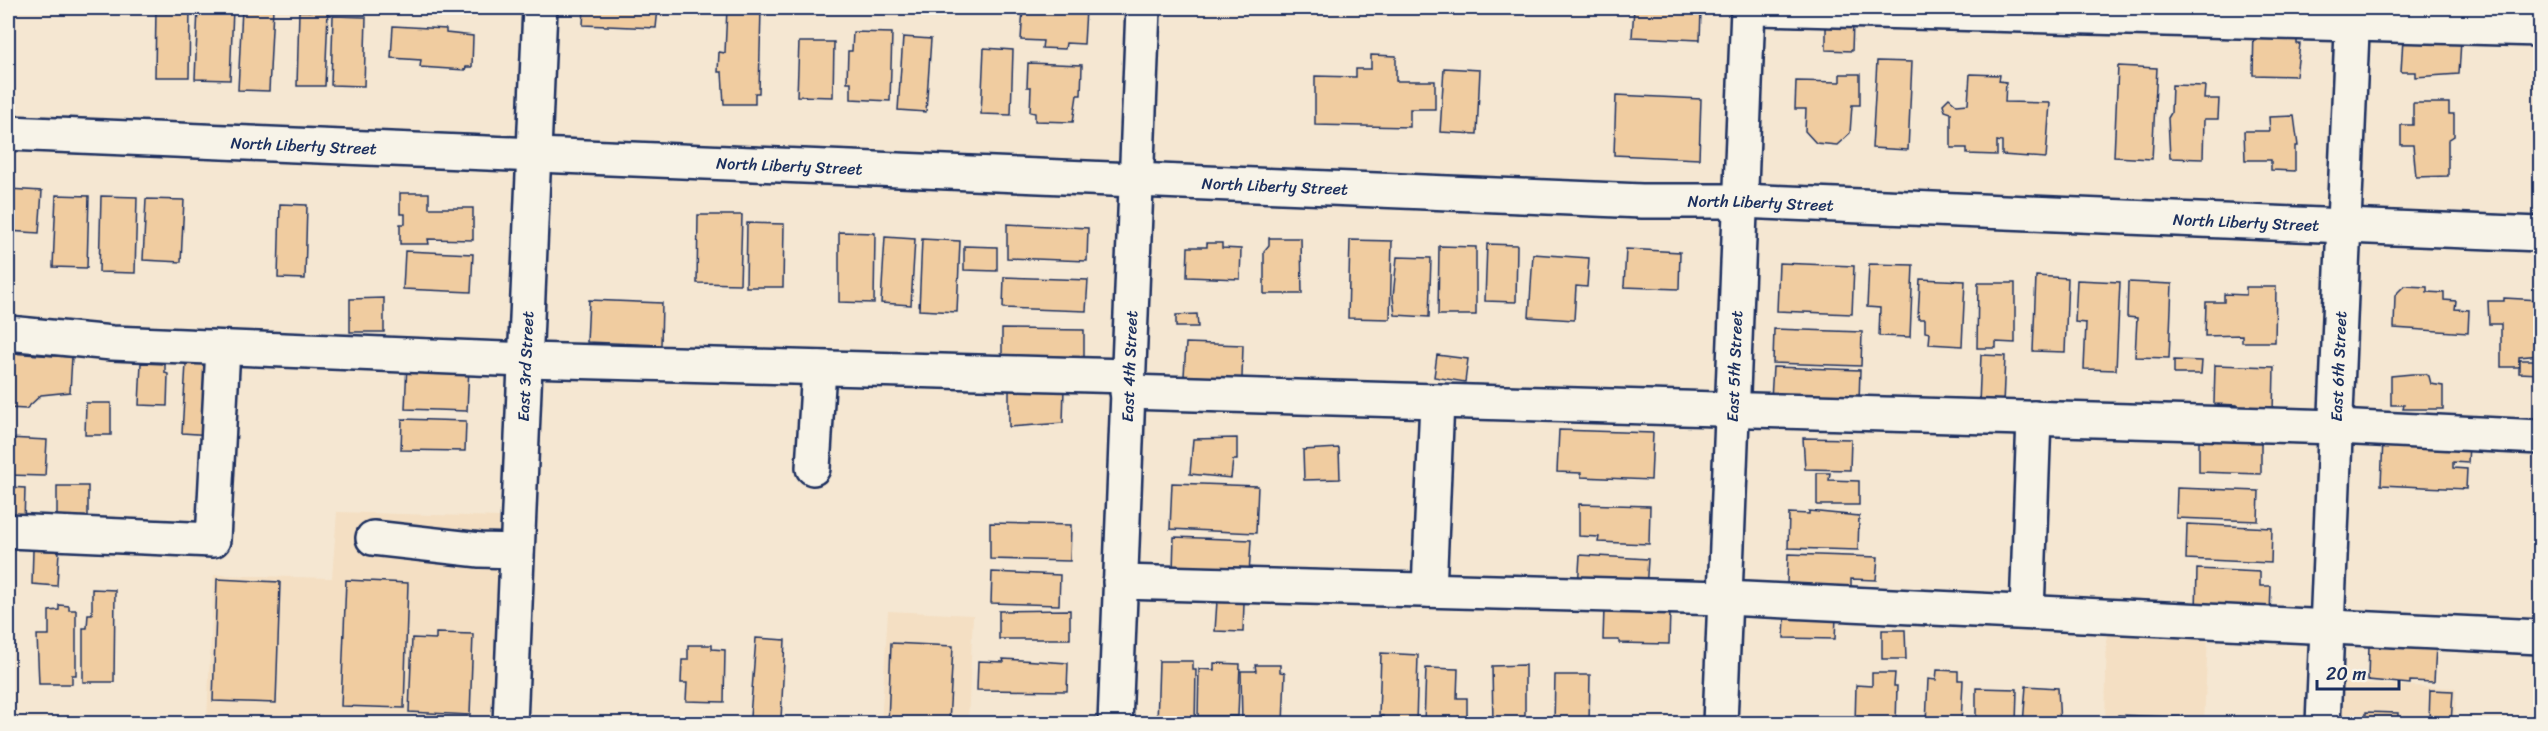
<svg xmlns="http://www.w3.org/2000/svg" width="2548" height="731" font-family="Sriracha,sans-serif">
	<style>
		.built { fill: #f4dfc3 }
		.building { fill: #f0cca0; stroke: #1b2f5e; stroke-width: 1.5 }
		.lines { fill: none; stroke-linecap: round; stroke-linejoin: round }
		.minor-casing { stroke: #1b2f5e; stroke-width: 38 }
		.minor { stroke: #f7f3e8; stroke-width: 33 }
		.labels { text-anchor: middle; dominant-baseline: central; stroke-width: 5; stroke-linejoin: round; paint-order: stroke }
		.street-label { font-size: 16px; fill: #1b2f5e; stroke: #f7f3e8 }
	</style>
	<rect width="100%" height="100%" fill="#f5e7d2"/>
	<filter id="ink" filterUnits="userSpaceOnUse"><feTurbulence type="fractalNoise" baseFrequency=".0167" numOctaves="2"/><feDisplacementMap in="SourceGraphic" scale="12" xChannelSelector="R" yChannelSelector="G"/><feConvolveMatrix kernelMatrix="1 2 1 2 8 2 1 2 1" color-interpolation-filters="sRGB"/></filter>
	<g filter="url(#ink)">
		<g class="built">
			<polygon points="337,512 500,517 492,723 285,724 207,719 214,575 332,578"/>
			<polygon points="888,611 973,615 968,723 881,724"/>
			<polygon points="2107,628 2208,635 2204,723 2105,724"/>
			<polygon points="2343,683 2456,688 2455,723 2342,724"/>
		</g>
		<g class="building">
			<polygon points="156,8 190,8 189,77 155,77"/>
			<polygon points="198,8 233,9 230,80 195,79"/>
			<polygon points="242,8 273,8 269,91 238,90"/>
			<polygon points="584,8 658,8 656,28 583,25"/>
			<polygon points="727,8 761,8 759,93 755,93 755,104 724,104 722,72 718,72 719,52 725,53"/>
			<polygon points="1023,8 1086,9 1084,44 1066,43 1065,49 1042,48 1043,41 1021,40"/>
			<polygon points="1634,8 1701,11 1700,40 1632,37"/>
			<polygon points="2408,8 2464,8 2464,16 2408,13"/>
			<polygon points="299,11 328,12 325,86 297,86"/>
			<polygon points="333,16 366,17 364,86 331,85"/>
			<polygon points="1826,22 1853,22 1852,51 1826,50"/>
			<polygon points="393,26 446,29 446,33 473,36 472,67 466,67 465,70 420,67 421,60 391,58"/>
			<polygon points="2254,28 2291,29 2290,39 2297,39 2297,44 2300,44 2296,76 2253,75"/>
			<polygon points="853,32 892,33 890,101 851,99 851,82 847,82 848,51 852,51"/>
			<polygon points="903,37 931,39 926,112 898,110"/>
			<polygon points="2403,38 2461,40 2459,74 2415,77 2415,72 2401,72"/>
			<polygon points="799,42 834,42 833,97 797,96"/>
			<polygon points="984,48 1013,50 1011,115 981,114"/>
			<polygon points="1371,55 1396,56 1396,81 1435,81 1435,109 1410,109 1410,127 1315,125 1315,76 1356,77 1356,69 1371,69"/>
			<polygon points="1877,61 1912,62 1908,150 1872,148"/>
			<polygon points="1028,63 1082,65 1081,95 1077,95 1073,122 1035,121 1035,113 1030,112 1031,87 1027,87"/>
			<polygon points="2118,66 2157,68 2152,159 2114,157"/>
			<polygon points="1444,68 1480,70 1477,134 1440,132"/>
			<polygon points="1840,74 1860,74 1860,105 1852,105 1850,133 1837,145 1816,143 1805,131 1806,109 1795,109 1796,81 1840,82"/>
			<polygon points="1970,74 2000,75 1999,81 2006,82 2005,102 2050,103 2046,158 2002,155 2002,142 1997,141 1997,155 1967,154 1967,148 1951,148 1951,113 1945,111 1943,104 1949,98 1957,105 1968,104"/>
			<polygon points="2172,85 2205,86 2204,99 2219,99 2218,119 2204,119 2203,159 2170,158 2168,118 2171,113"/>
			<polygon points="1616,95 1701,99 1699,159 1614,155"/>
			<polygon points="2413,103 2449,103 2449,114 2454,114 2454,136 2448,140 2448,176 2416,177 2413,145 2401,145 2401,125 2413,125"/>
			<polygon points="2294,116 2298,146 2295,146 2295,171 2271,170 2271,160 2245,160 2244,131 2270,131 2269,117"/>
			<polygon points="8,189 42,191 39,233 8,231"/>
			<polygon points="400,193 429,193 429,208 473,208 473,240 428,239 429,244 400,244 400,224 405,224 405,214 400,214"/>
			<polygon points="56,195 89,196 87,268 53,267"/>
			<polygon points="101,196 137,197 135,273 99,272"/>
			<polygon points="146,199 184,200 181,262 143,260"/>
			<polygon points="280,204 307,205 305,279 278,278"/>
			<polygon points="698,215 742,215 740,284 697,283"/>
			<polygon points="747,223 784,224 783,287 746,287"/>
			<polygon points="1007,224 1088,228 1087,261 1007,258"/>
			<polygon points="839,232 875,233 874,303 839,302"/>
			<polygon points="885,237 915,239 911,305 881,303"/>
			<polygon points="1269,238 1301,238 1302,294 1264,294 1264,251 1269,245"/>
			<polygon points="922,239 960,241 957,312 919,310"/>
			<polygon points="1350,240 1392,241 1390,319 1348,318"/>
			<polygon points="1207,243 1222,243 1222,248 1241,249 1240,279 1187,277 1188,247 1207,247"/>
			<polygon points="1487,244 1517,245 1516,302 1485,301"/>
			<polygon points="964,246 997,247 997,271 964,270"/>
			<polygon points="1439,246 1476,247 1476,315 1438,315"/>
			<polygon points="1626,249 1680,252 1679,289 1624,287"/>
			<polygon points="405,251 473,254 471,292 403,289"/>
			<polygon points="1533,254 1589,258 1587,287 1576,286 1574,320 1529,317"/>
			<polygon points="1397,257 1431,258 1429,317 1395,315 1393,297"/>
			<polygon points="1779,263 1854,266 1852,314 1777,311"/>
			<polygon points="1869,264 1913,265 1910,337 1879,336 1880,308 1867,307"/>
			<polygon points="2036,276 2068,278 2065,352 2033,351"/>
			<polygon points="1004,277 1088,280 1086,311 1003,308"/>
			<polygon points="1920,279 1965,281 1962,346 1929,344 1930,333 1925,332 1925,319 1918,319"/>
			<polygon points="2077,280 2120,282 2116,370 2084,369 2086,323 2075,322"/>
			<polygon points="2128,282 2172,284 2169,358 2135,357 2137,318 2127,317"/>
			<polygon points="1978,283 2015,283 2015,343 1996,342 1996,348 1977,348"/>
			<polygon points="2404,286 2427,287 2427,292 2444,293 2444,300 2456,301 2455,309 2469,310 2468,333 2394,328 2395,295"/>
			<polygon points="2246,287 2276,287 2275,342 2242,342 2242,335 2205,336 2206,302 2224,302 2224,294 2246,295"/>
			<polygon points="384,298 384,332 350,332 350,299"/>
			<polygon points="2504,298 2540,300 2540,355 2519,357 2519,367 2501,367 2501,324 2489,324 2488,301 2504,301"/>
			<polygon points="589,300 662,303 661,345 587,342"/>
			<polygon points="1197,314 1198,327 1176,327 1176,315"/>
			<polygon points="1002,329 1084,330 1084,363 1002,362"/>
			<polygon points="1774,329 1862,332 1861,366 1773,363"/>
			<polygon points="1186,343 1243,345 1242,378 1184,376"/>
			<polygon points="8,353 72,357 70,392 41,395 26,409 8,408"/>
			<polygon points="1437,355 1468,359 1465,382 1434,377"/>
			<polygon points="1981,355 2005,356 2003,405 1979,404"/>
			<polygon points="2174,360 2202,361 2201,374 2174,374"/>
			<polygon points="2519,360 2540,360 2540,374 2519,373"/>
			<polygon points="141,363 165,364 165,373 168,374 167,406 139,405"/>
			<polygon points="186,363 211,364 212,435 182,433"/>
			<polygon points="407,363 469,366 467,411 405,409"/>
			<polygon points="2215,365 2274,367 2273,414 2237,413 2237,405 2214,404"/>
			<polygon points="1773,367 1860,370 1859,402 1771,399"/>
			<polygon points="2412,374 2425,374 2429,376 2431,384 2443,386 2443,409 2403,409 2404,405 2391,405 2391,376"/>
			<polygon points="1009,388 1064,388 1063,423 1009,427"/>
			<polygon points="86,403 111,403 111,435 85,435"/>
			<polygon points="402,419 466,421 465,451 401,450"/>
			<polygon points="1559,430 1653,433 1651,480 1581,477 1581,473 1557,472"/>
			<polygon points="2199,434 2261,436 2261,474 2199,472"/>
			<polygon points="8,438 47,440 45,476 8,475"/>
			<polygon points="1237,438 1237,460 1233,460 1231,478 1190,474 1193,439"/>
			<polygon points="1803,438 1851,439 1850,470 1805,469"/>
			<polygon points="2383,439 2469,444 2468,463 2453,462 2453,468 2467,469 2466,489 2381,485"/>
			<polygon points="1339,448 1340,479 1304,480 1303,450"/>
			<polygon points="1817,473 1830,473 1829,480 1859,481 1859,505 1817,505"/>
			<polygon points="1172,483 1258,486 1256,533 1170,529"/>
			<rect x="57" y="486" width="31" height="32"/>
			<polygon points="8,487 25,488 24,524 8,523"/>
			<polygon points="2177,488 2259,491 2258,521 2176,518"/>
			<polygon points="1579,504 1650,506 1649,544 1598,542 1599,537 1579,536"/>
			<polygon points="1809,511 1859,516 1858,550 1788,548 1789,513 1809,514"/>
			<polygon points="990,523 1071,525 1070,561 990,559"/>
			<polygon points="2187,524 2272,528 2271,563 2186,559"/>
			<polygon points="1174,537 1251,540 1249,575 1173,571"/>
			<polygon points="33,550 59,551 57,586 32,584"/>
			<polygon points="1788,554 1878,557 1876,580 1851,579 1851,596 1798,594 1799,584 1787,583"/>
			<polygon points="1580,555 1648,559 1646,591 1578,588"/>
			<polygon points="2197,569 2260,572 2260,586 2271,586 2270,615 2196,612"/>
			<polygon points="992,572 1060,575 1059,605 991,603"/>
			<polygon points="217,579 280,582 276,703 213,701"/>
			<polygon points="346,580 408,583 404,708 341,706"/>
			<polygon points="92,589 115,590 114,682 83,682 83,628 87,628 88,614 92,614"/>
			<polygon points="1217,601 1244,603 1243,632 1215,631"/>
			<polygon points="59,605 69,606 69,610 76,610 76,675 72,675 72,684 39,684 37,635 49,635 49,611 59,610"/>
			<polygon points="1604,608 1670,609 1669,644 1619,643 1619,640 1603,640"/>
			<polygon points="1070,610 1070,639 999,639 999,611"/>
			<polygon points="1785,615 1836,617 1835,639 1784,638"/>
			<polygon points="1882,630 1905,630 1906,659 1882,659"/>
			<polygon points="436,633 473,634 470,715 409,712 412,638 436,639"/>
			<polygon points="756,638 785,640 781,719 750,717"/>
			<polygon points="891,643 953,646 949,724 888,724"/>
			<polygon points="2369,644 2436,646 2434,682 2410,681 2410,684 2368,680"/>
			<polygon points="688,645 712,645 712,649 725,650 724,702 686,701 687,683 681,683 682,660 688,660"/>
			<polygon points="1381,653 1418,655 1416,724 1384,724 1383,716 1379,716"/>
			<polygon points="1003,659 1068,663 1067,691 977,690 978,661 1004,662"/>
			<polygon points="1159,661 1193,661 1193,670 1196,670 1195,724 1157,724"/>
			<polygon points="1214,663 1240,664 1238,716 1198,716 1199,669 1214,670"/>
			<polygon points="1255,665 1280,665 1280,672 1285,673 1283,724 1242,724 1241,671 1256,671"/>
			<polygon points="1525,665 1525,724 1493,724 1492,666"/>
			<polygon points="1426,668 1458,669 1457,698 1467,698 1467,724 1424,724"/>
			<polygon points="1937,670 1958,671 1958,680 1963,680 1961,724 1926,724 1928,679 1936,680"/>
			<polygon points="1872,673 1895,673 1894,686 1897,686 1896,724 1855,724 1856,685 1872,686"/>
			<polygon points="1555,675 1590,675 1589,724 1554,724"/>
			<polygon points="2026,686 2058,688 2060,724 2023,724"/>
			<polygon points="1976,688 2017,689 2016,724 1976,724"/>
			<polygon points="2430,690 2453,691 2451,724 2366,724 2366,712 2398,713 2398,719 2429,721"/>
			<polygon points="2118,715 2193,718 2193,724 2118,724"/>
		</g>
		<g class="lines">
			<g class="minor-casing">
				<g id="minor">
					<polyline points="1758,8 2540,29"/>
					<path id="s1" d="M8 133 1642 201H1740L2540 234"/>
					<polyline points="8,333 112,343 526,360 1128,376"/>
					<polyline points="1127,392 2336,427 2540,437"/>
					<polyline points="813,468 819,368"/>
					<polyline points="8,531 213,540 223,348"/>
					<polyline points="373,538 480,550 517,551"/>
					<polyline points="1120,582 1725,598 2540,637"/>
					<polyline points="1429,590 1437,401"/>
					<polyline points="2027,612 2034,418"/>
					<path id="s2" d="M510 724 540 8"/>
					<path id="s3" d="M1115 724 1143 8"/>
					<path id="s4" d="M1720 724 1748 8"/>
					<path id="s5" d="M2323 724 2353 8"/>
				</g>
			</g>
			<use href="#minor" class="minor"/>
		</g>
	</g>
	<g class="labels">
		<g class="street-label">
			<text stroke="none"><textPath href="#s1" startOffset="296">North Liberty Street</textPath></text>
			<text stroke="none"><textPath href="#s1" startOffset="782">North Liberty Street</textPath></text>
			<text stroke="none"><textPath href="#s1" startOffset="1268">North Liberty Street</textPath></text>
			<text stroke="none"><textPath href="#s1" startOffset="1754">North Liberty Street</textPath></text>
			<text stroke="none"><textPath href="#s1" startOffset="2240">North Liberty Street</textPath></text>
			<text stroke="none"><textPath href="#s3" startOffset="358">East 4th Street</textPath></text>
			<text stroke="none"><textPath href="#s4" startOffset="358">East 5th Street</textPath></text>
			<text stroke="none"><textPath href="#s2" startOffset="358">East 3rd Street</textPath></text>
			<text stroke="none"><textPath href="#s5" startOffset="358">East 6th Street</textPath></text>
		</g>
	</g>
	<rect width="2548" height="731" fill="none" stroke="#f7f3e8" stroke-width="30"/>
	<rect x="15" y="15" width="2518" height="701" fill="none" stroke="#1b2f5e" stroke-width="2" filter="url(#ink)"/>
	<path d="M2317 680v9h82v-9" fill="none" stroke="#1b2f5e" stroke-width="3"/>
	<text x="2326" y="680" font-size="18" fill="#1b2f5e" stroke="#f7f3e8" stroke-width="4.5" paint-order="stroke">20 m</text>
</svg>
